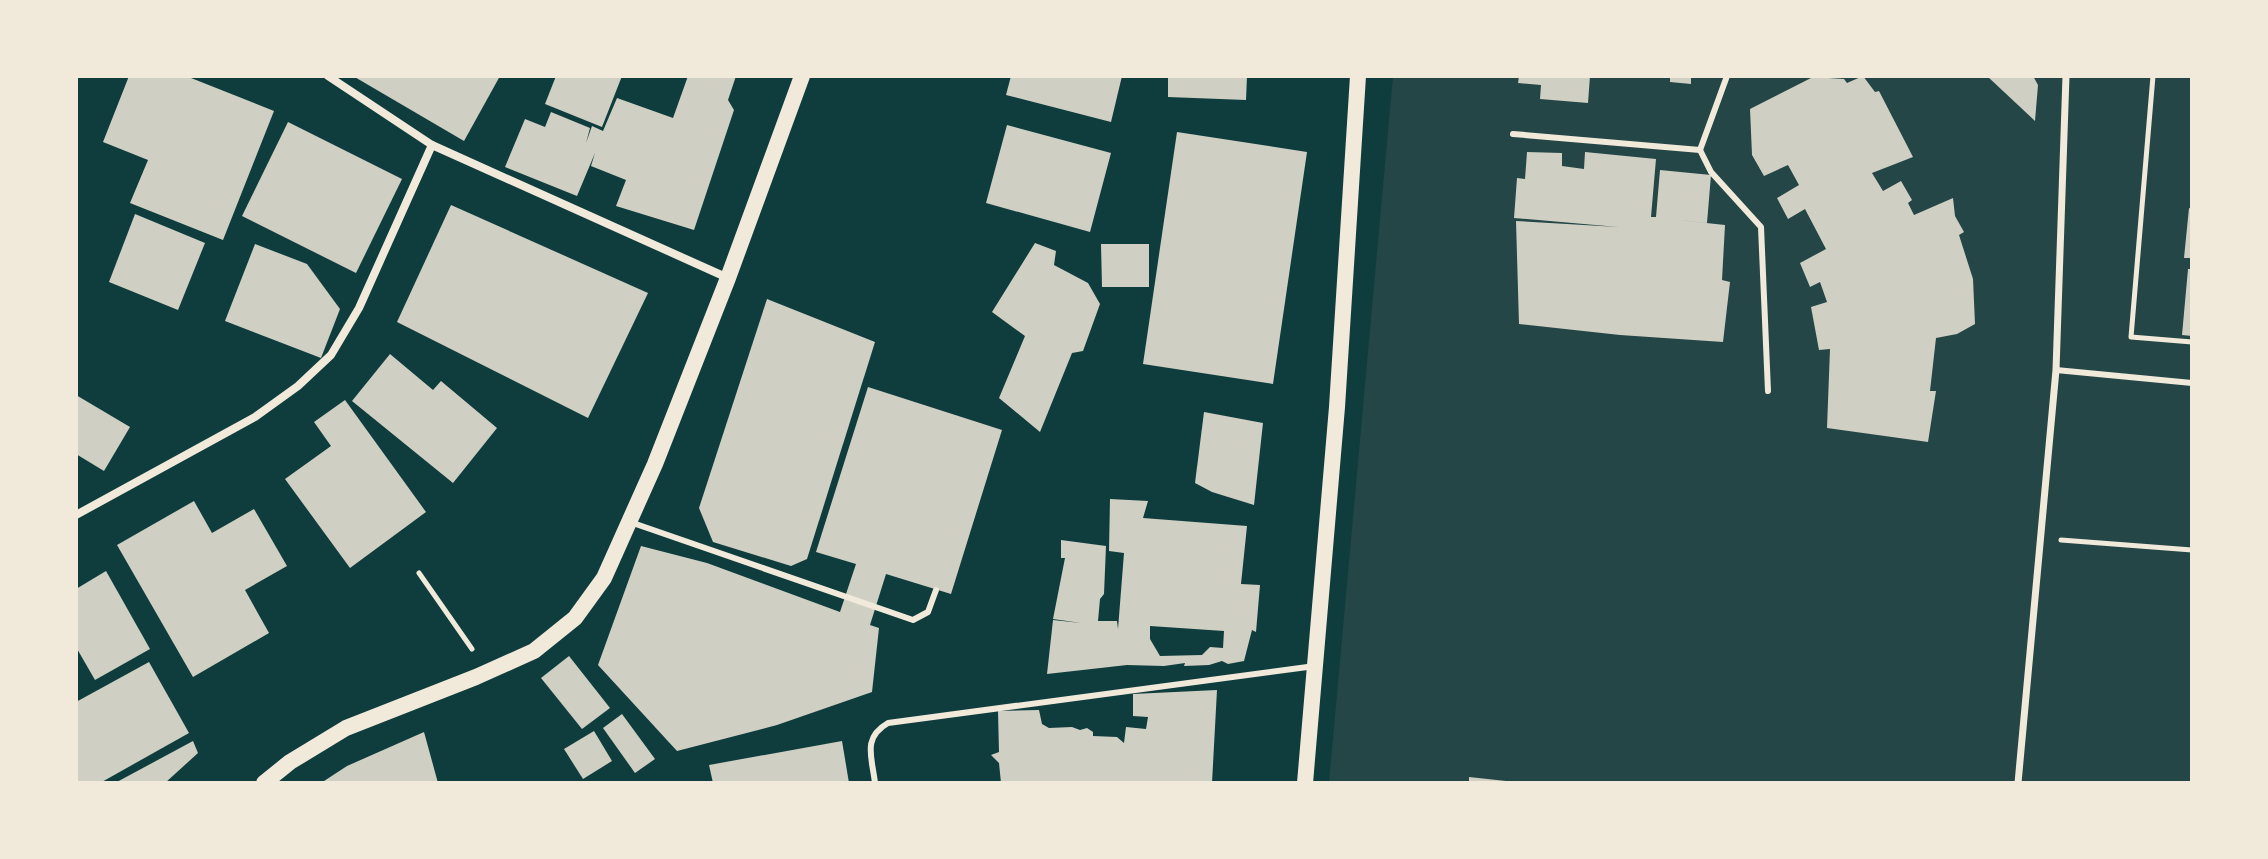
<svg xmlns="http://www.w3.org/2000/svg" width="2268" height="859" font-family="'DejaVu Sans',sans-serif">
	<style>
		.green { fill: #244646 }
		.building { fill: #cfcfc3; fill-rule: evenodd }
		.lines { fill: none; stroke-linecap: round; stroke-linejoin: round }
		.path { stroke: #f1e9da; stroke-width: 5 }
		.service { stroke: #f1e9da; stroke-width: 6 }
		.pedestrian { stroke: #f1e9da; stroke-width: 7 }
		.minor { stroke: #f1e9da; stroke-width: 8 }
		.secondary { stroke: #f1e9da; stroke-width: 16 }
	</style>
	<rect width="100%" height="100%" fill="#0f3d3e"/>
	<polygon class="green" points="1393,76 2192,76 2192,783 1329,783"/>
	<g class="building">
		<polygon points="129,76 186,76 274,111 223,240 130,203 148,160 103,142"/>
		<polygon points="353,76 500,76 464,141"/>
		<polygon points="556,76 622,76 602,127 545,104"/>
		<polygon points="688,76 736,76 728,100 734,110 694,230 616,206 626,180 591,166 595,153 577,196 505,167 525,119 545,127 551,112 590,128 586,143 592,126 603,131 617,98 673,118"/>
		<polygon points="1011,76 1122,76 1111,122 1006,95"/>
		<polygon points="1168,76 1247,76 1246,100 1168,97"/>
		<polygon points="1519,76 1590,76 1588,103 1540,99 1541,85 1518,83"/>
		<polygon points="1670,76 1691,76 1691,84 1670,82"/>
		<polygon points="1863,76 1875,92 1879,91 1913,157 1872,173 1883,191 1901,181 1912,200 1908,203 1914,215 1953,198 1955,216 1964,232 1959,235 1973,279 1975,324 1957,334 1936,338 1930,391 1936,391 1928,442 1827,428 1830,349 1819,350 1811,307 1827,302 1820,282 1810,287 1800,263 1826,249 1805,209 1788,219 1777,198 1799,185 1788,165 1764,176 1752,155 1750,109 1813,77 1844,79 1847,83"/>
		<polygon points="1987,76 2033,76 2038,85 2035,121"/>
		<polygon points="288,122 402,179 356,273 242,216"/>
		<polygon points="1007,125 1111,153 1090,232 986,203"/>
		<polygon points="1177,132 1307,152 1273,384 1143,364"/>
		<polygon points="1527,152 1562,153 1562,166 1584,169 1585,152 1656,159 1651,217 1656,217 1660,170 1711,175 1707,223 1660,218 1725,225 1722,280 1730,282 1723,342 1620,335 1519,324 1516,221 1618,227 1514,218 1517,178 1525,179"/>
		<polygon points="451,205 648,293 588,418 397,322"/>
		<polygon points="2189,208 2192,209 2192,258 2184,258"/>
		<polygon points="135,214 205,243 178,310 109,282"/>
		<polygon points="1035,243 1056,251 1054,265 1088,283 1100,304 1083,351 1072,353 1040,432 999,398 1025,336 992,312"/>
		<polygon points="255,244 307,264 340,309 321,358 225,321"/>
		<polygon points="1101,244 1149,244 1149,287 1102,287"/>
		<polygon points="2188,269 2192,269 2192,336 2182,335"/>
		<polygon points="767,299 875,342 807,559 791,566 713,542 699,508"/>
		<polygon points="390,354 433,390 441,381 497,428 453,483 352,401"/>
		<polygon points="868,387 1002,430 951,594 886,574 870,625 879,628 872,692 777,725 677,751 598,665 641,546 707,563 840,612 856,564 816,552"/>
		<polygon points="76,395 130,427 104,471 76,454"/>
		<polygon points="345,400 426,512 350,568 285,479 331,446 314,422"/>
		<polygon points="1204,412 1263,423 1254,505 1212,492 1195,483"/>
		<path d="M1110 499 1148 501 1143 518 1247 526 1241 584 1260 585 1256 632 1252 630 1244 661 1228 664 1222 661 1209 665 1184 666 1185 663 1164 666 1127 665 1047 674 1053 620 1081 623 1053 619 1065 558H1061V540L1106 546 1104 594 1100 599 1098 621H1117L1118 629 1124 553 1109 551ZM1150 626 1224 631 1223 648 1210 647 1202 655 1160 656 1150 639Z"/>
		<polygon points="194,501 212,533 254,509 287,566 245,590 269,633 193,677 117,545"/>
		<polygon points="106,571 150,649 95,680 76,647 76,589"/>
		<polygon points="569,656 610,708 582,729 541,678"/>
		<polygon points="149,662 189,733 100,783 76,783 76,702"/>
		<polygon points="1217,690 1212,783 1001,783 999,763 991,755 999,752 998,711 1039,710 1042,724 1049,728 1072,727 1080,730 1087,728 1093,732 1093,736 1117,737 1124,743 1126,727 1146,729 1148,717 1133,716 1133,694"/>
		<polygon points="622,714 655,759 635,773 603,728"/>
		<polygon points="594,731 612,761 583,779 564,749"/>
		<polygon points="424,732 438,783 321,783 347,766"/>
		<polygon points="193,741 198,753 165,783 115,783"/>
		<polygon points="842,741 849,783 713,783 709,765"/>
		<polygon points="1469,777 1506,781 1506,783 1469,783"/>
	</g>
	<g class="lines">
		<g class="path">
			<polyline points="2153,76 2131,337 2192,342"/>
			<polyline points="2061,540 2192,550"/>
			<polyline points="419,573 472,649"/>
		</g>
		<g class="service">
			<polyline points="1513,134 1700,150 1727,76"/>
			<polyline points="1700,150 1711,172 1761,227 1768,391"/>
			<polyline points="2056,370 2192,383"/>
			<polyline points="630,522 913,620 928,612 936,590"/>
			<path d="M875 783C872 757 862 738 888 723L1315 666"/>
		</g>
		<polyline class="pedestrian" points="2018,783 2056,370 2066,76"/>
		<g class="minor">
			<polyline points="328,76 432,145 728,278"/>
			<polyline points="76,515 255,417 298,386 331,355 359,308 432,145"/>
		</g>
		<g class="secondary">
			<polyline points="264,783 290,762 346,728 476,677 534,651 575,618 604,578 655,464 728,278 802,76"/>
			<polyline points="1305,783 1337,407 1358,76"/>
		</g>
	</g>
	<rect width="2268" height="859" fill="none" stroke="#f1e9da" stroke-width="156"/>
</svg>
